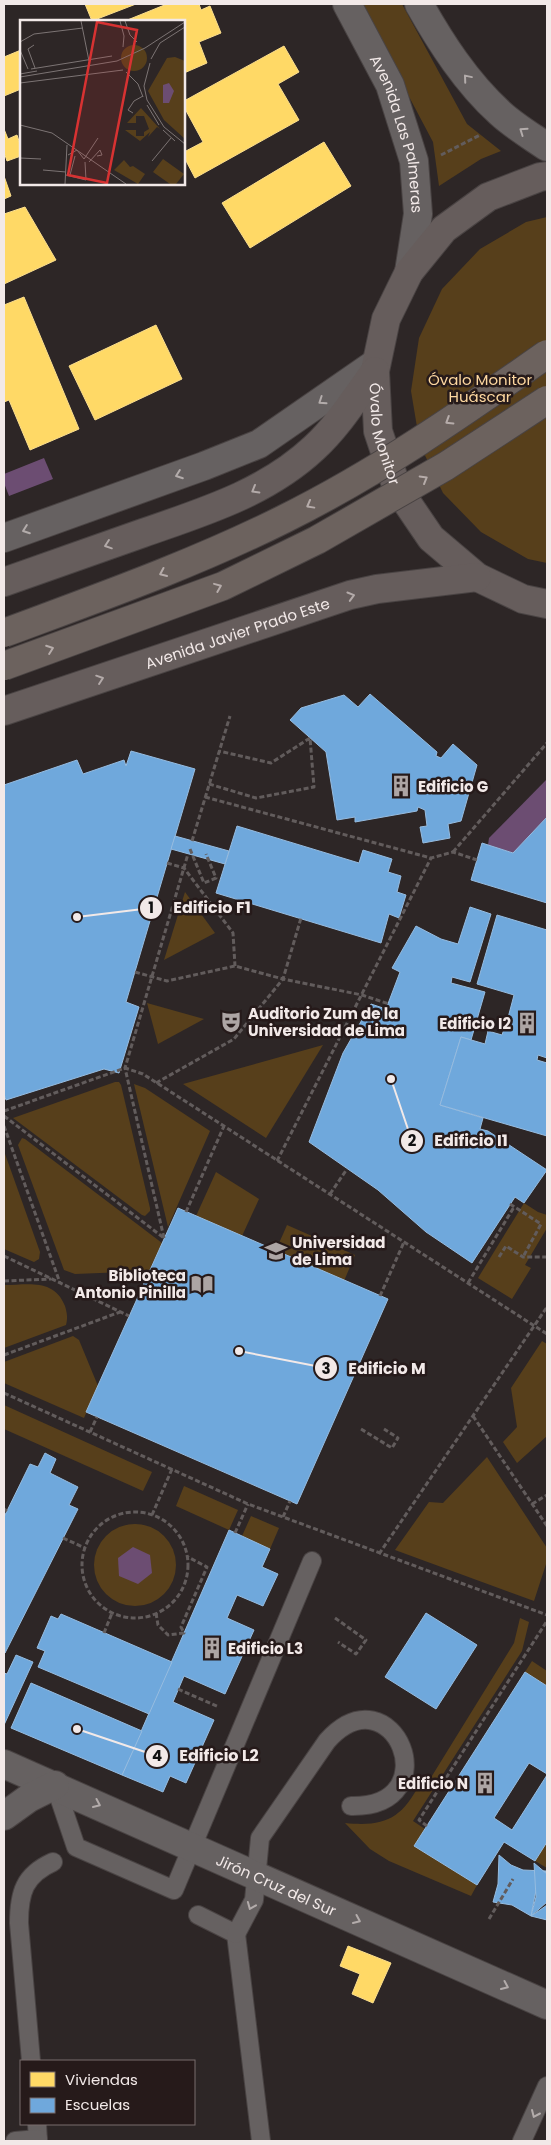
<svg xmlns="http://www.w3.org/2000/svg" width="551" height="2145" font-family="Poppins,sans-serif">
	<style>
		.green { fill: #573f1b }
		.water { fill: #6c4d72 }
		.homes { fill: #ffd966; stroke: #fbde8d }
		.schools { fill: #6fa8dc; stroke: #96bce0 }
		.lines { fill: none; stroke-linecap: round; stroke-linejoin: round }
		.service-casing { stroke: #494343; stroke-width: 20 }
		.minor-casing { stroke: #494343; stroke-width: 30 }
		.secondary-casing { stroke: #494343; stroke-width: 30 }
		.primary-casing { stroke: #494343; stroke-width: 30 }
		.path { stroke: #625c5c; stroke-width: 3; stroke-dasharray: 5 2.5; stroke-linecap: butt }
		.service { stroke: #666161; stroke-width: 18 }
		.minor { stroke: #666161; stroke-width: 28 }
		.secondary { stroke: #666161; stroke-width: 28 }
		.primary { stroke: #665d5c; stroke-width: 28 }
		.motorway-bridge-casing { stroke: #494343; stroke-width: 30; stroke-linecap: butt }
		.motorway-bridge { stroke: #6c625e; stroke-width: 28 }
		.oneway { stroke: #b3acab }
		.oneway2 { stroke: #b6acaa }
		.oneway3 { stroke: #b3aaa9 }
		.labels { text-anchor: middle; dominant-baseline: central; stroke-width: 5; stroke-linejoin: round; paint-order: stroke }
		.street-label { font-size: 15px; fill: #f2e9e8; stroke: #261a1a }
		.park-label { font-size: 15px; fill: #fed8a0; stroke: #261a1a }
		.poi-label { font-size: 15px; font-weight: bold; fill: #f2e9e8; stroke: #261a1a; text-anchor: start }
		.inset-road { fill: none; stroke: #7c7474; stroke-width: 1 }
		.view { fill: #d73232; fill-opacity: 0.15; stroke: #d73232; stroke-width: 2.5 }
		.inset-edge { fill: none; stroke: #f2e9e8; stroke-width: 2.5 }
		.leader { fill: none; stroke: #f2e9e8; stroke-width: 2 }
		.callout-dot { fill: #f2e9e8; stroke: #261a1a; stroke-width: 2 }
		.mark-label { font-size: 15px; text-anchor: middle; font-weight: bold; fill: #111 }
		.callout-label { font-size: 16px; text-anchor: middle; font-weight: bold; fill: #f2e9e8; stroke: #261a1a; stroke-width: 5; stroke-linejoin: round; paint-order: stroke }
	</style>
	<rect width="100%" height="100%" fill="#2d2626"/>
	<g class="green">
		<polygon points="360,4 402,4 467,124 501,151 481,159 439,186 433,142"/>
		<polygon points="547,217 547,563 528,559 481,532 443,493 420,445 411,391 419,338 442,289 480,249 526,222"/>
		<polygon points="185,892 215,933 164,960"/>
		<polygon points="147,1003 204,1019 158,1044"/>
		<polygon points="323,1045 266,1138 183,1084"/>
		<polygon points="115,1082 119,1082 121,1085 150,1208 150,1211 145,1216 142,1215 13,1118"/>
		<polygon points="134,1084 145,1088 210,1131 168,1227"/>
		<polygon points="22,1138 25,1139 162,1243 149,1271 75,1274 64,1270 18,1145"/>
		<polygon points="4,1151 40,1252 39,1259 34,1262 4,1249"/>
		<polygon points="216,1172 259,1199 242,1236 196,1216"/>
		<polygon points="524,1203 538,1212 547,1215 547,1228 525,1265 531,1268 512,1299 478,1278"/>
		<polygon points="287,1225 355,1255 344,1281 276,1250"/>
		<path d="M4 1285C28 1285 54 1278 65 1306 67 1313 68 1318 66 1325L4 1348Z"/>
		<polygon points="73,1336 79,1340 98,1386 84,1418 4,1383 4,1362"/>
		<polygon points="542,1341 547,1344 547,1436 517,1463 503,1442 517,1427 511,1388"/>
		<polygon points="4,1405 152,1472 143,1491 4,1429"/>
		<polygon points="487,1457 547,1548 547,1561 534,1601 395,1550 429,1502 443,1503"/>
		<polygon points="184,1486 238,1510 229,1530 176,1506"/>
		<polygon points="251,1516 279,1528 270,1549 242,1536"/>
		<circle cx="135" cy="1565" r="41"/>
		<path d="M520 1618 529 1622 522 1651 413 1821 425 1829 414 1846 477 1885 471 1896 389 1861 370 1849 345 1823C384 1827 402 1819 420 1783L427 1784 514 1643Z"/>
		<polygon points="532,1661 547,1671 547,1686 525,1672"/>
		<polygon points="547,1842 547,1868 535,1861"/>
	</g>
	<g class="water">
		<polygon points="44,458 53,479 9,496 4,483 4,474"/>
		<polygon points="547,779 547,817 513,853 488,845 489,838"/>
		<polygon points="133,1547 150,1555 152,1573 138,1584 119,1576 118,1558"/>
	</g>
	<g class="homes">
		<polygon points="85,4 136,4 92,21"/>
		<polygon points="167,4 199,4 201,10 210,6 221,33 199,42 207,63 184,73 184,21 125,21"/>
		<polygon points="284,46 299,72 278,84 299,120 195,178 184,157 184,152 203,142 184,107 184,101"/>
		<polygon points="21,50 21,89 4,96 4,57"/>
		<polygon points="4,129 8,139 17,135 21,147 21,156 7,161 4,152"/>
		<polygon points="324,142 351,186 250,248 222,203"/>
		<polygon points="4,176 11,196 4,199"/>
		<polygon points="25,207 56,260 4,284 4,214"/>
		<polygon points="24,297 79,429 30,450 9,400 4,402 4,305"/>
		<polygon points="156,325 182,379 95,420 69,366"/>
		<polygon points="348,1946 391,1963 373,2003 352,1994 360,1974 340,1966"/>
	</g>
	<g class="schools">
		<polygon points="370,694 437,752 436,756 441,758 453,744 477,765 461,821 448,824 450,838 423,843 420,827 427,826 425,810 418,807 417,811 355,822 355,817 337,820 326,752 290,720 301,708 344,695 358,707"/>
		<polygon points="131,751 195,769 126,1002 139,1007 119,1073 104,1069 6,1100 4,1094 4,785 77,760 83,774 124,760 126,766"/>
		<polygon points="547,817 547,903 471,880 482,843 513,853"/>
		<polygon points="237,826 359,863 363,850 392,859 388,872 401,876 397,892 406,895 399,918 389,914 381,943 216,893"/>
		<polygon points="175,836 229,851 225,864 171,849"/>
		<polygon points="470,907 491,914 470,982 452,977 451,983 485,992 471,1040 461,1037 440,1105 483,1118 480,1129 488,1131 547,1170 524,1203 515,1197 472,1263 426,1232 378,1190 309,1142 343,1053 371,1004 386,1009 400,972 392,968 416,926 441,939 458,944"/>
		<polygon points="497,915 547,930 547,1058 538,1055 537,1060 547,1063 547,1136 440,1105 461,1037 485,1044 488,1031 502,1035 509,1014 514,995 477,984"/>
		<polygon points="178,1208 388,1299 297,1504 86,1412"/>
		<polygon points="45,1453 56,1459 50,1473 78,1487 69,1505 78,1509 5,1653 4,1517 30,1464 38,1467"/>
		<polygon points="229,1530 270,1549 262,1567 278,1574 263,1606 237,1595 227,1618 254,1630 225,1694 184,1676 173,1702 214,1720 186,1783 170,1776 163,1792 122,1775"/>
		<polygon points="426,1613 477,1645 436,1709 385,1677"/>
		<polygon points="61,1614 172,1662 149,1714 38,1667 45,1651 37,1648 51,1616 58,1619"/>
		<polygon points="16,1655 33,1662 4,1725 4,1673 7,1674"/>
		<polygon points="525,1672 547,1686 547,1774 529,1763 494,1818 512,1830 547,1775 547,1842 535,1861 504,1842 477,1885 414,1846"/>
		<polygon points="31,1683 142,1731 122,1775 11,1728"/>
		<polygon points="499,1855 511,1865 523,1870 546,1871 536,1890 531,1916 512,1905 493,1902 498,1884"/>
		<polygon points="534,1863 547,1874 547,1902 531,1916 536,1897"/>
		<polygon points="547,1905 547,1920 531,1916 540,1910"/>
	</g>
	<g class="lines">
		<g class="service-casing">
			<g id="service">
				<polyline points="55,1785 76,1847 174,1890 312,1561"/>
				<polyline points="198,1915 236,1934 261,2141"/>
				<path d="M236 1934 254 1900 260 1838 327 1741C393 1668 451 1808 351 1806"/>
				<path d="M31 2061 19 1923C19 1893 24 1875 53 1862"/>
				<polyline points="37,2124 38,2141"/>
				<polyline points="15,2141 38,2139"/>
				<polyline points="522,2141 547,2086"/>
			</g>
		</g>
		<g class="minor-casing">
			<g id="minor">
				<path id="s1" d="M4 1764 547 2005"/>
				<polyline points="4,1816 29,1798 55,1785"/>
			</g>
		</g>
		<g class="secondary-casing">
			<g id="secondary">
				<path id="s2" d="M347 4 390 85 414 161 418 214 409 272"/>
				<path d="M419 4C441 43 466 82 500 113 514 126 531 136 547 147"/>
				<polyline points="4,538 204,466 259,444 376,363"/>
			</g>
		</g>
		<g class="primary-casing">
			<g id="primary">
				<path id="s3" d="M547 176 540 177 488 197 444 229 409 272 386 319 375 371 378 431 397 488 431 538 477 577 523 599 547 604"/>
				<path d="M4 582C50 566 97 549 143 533 203 512 266 493 314 448 338 426 356 397 375 371"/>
				<path id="s4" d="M4 711 350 595 377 589 477 577"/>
			</g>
		</g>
		<g class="path">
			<polyline points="441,155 480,135"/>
			<polyline points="209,784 256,798 314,787 310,738 271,763 219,751"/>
			<polyline points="205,797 431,858 453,852 477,860"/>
			<polyline points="192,841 230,716"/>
			<polyline points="190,849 204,883 216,878 206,854"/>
			<polyline points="453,852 547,743"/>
			<polyline points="167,863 184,868 233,933 235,966"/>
			<polyline points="135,972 167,981 235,966 283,979 362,995 389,1004"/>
			<polyline points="156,1083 234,1039 283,979 301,918"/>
			<polyline points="4,1111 125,1068 143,1074 547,1334"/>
			<polyline points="4,1116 164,1238"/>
			<polyline points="4,1126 60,1283"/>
			<polyline points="277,1161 431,858"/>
			<polyline points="330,1194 347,1169"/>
			<polyline points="510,1204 541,1224 523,1257"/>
			<polyline points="186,1212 224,1126"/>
			<polyline points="164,1238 125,1068 188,854"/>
			<polyline points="4,1256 129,1316"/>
			<polyline points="499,1257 506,1246 523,1257 547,1257"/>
			<polyline points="4,1281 51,1279"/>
			<polyline points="468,1283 514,1207"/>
			<polyline points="380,1296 404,1242"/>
			<polyline points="4,1355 120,1312"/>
			<polyline points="4,1393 248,1504 547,1615"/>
			<polyline points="473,1416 547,1526"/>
			<polyline points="361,1429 392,1448 398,1438 384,1429"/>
			<polyline points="90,1432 97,1417"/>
			<polyline points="532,1504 547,1495"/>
			<polyline points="4,1509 7,1511"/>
			<circle cx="135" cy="1565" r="53"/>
			<polyline points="152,1515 172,1469"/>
			<polyline points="283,1517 290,1501"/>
			<polyline points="235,1533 248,1504"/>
			<polyline points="63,1538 85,1548"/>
			<polyline points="379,1554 547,1307"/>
			<polyline points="156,1613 158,1625 168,1635 184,1633 181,1627 207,1567 188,1557"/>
			<polyline points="335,1618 366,1640 356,1654 338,1642"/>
			<polyline points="104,1633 112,1613"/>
			<polyline points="178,1689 219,1707"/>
			<polyline points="427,1826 419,1820 547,1621"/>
			<polyline points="489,1919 513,1879"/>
		</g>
		<use href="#service" class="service"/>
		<use href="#minor" class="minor"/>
		<use href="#secondary" class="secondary"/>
		<use href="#primary" class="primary"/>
		<g class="motorway-bridge-casing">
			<g id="motorway-bridge">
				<path d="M4 633C98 598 194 564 284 519 377 473 463 413 547 354"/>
				<polyline points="4,666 223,586 317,540 446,466 547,400"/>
			</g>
		</g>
		<use href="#motorway-bridge" class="motorway-bridge"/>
	</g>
	<defs><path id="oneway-chevron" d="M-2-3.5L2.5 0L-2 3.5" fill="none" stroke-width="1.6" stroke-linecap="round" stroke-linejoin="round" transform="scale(1.25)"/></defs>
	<g class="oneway">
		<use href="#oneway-chevron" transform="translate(467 78) rotate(-130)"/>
		<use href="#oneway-chevron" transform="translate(523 131) rotate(-145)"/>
		<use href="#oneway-chevron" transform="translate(322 401) rotate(146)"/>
		<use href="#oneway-chevron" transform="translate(179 475) rotate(160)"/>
		<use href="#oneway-chevron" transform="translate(26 530) rotate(160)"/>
		<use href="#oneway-chevron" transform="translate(97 1804) rotate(24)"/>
		<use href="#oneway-chevron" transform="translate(251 1906) rotate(112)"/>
		<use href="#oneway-chevron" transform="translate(357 1920) rotate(24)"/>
		<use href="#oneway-chevron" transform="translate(505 1986) rotate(24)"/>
		<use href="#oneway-chevron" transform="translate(535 2114) rotate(114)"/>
	</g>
	<g class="oneway2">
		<use href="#oneway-chevron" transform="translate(449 421) rotate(148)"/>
		<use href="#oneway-chevron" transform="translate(424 479) rotate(-30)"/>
		<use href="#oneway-chevron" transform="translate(310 505) rotate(151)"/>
		<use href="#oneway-chevron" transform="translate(163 573) rotate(156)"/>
		<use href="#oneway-chevron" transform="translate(218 587) rotate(-22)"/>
		<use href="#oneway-chevron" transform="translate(50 649) rotate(-20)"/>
	</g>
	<g class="oneway3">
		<use href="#oneway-chevron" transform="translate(255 490) rotate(150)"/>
		<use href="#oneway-chevron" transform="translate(108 545) rotate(161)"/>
		<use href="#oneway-chevron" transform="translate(351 596) rotate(-16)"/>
		<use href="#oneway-chevron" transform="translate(100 679) rotate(-19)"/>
	</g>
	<defs>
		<g id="building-bare" transform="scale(1.725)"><path d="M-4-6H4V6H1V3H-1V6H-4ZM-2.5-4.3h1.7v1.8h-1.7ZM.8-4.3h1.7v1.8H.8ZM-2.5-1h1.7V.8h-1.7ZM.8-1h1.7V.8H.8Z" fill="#ada5a4" stroke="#261a1a" stroke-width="2.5" paint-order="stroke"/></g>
		<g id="theatre-bare" transform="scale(1.725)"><path d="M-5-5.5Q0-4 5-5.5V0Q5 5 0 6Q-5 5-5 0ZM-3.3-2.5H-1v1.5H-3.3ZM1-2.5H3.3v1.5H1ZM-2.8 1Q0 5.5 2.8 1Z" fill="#ada5a4" stroke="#261a1a" stroke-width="2.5" paint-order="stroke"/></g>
		<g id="university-bare" transform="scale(1.725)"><path d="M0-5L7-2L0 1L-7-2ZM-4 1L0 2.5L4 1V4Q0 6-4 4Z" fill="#ada5a4" stroke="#261a1a" stroke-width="2.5" paint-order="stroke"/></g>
		<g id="library-bare" transform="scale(1.725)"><path d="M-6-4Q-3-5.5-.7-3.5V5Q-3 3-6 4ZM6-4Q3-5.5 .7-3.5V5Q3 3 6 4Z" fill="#ada5a4" stroke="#261a1a" stroke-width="2.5" paint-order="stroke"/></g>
	</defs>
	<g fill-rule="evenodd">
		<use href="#building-bare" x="401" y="786"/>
		<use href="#theatre-bare" x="231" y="1022"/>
		<use href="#building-bare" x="527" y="1023"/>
		<use href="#university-bare" x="276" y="1251"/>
		<use href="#library-bare" x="202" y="1284"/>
		<use href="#building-bare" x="212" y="1648"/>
		<use href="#building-bare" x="485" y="1783"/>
	</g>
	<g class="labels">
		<g class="street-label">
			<text stroke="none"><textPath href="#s2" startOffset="141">Avenida Las Palmeras</textPath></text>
			<text stroke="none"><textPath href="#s3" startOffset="342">Óvalo Monitor</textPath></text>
			<text stroke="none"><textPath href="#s4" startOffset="246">Avenida Javier Prado Este</textPath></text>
			<text stroke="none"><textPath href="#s1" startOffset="298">Jirón Cruz del Sur</textPath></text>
		</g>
		<g class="park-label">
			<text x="480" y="379">Óvalo Monitor<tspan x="480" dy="17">Huáscar</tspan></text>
		</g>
		<g class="poi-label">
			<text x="418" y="786">Edificio G</text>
			<text x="248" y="1013">Auditorio Zum de la<tspan x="248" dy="17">Universidad de Lima</tspan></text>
			<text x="511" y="1023" text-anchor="end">Edificio I2</text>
			<text x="292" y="1242">Universidad<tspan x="292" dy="17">de Lima</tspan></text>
			<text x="186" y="1275" text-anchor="end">Biblioteca<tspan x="186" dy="17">Antonio Pinilla</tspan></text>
			<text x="228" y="1648">Edificio L3</text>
			<text x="468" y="1783" text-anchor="end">Edificio N</text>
		</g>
	</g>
	<g transform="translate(20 20)">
		<rect width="165" height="165" fill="#2d2626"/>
		<path d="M101 38a13 13 0 1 1 26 0a13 13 0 1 1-26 0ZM155 37 165 41V119L144 100 128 71 147 38ZM121 88 140 109 137 107 128 117 130 112 120 121 105 110H116V116H124V112L129 109 124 96H116V103H107ZM143 139 164 154 156 164H150L133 152ZM104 140 110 147 113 146 125 154 118 164 94 150Z" fill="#573f1b"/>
		<path d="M149 63 154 71 149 83H143V65Z" fill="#6c4d72"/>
		<path class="inset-road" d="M61 1 69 41M100 1 104 16 103 27M105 1 110 15 117 22M0 22 14 14 63 8M14 25 8 29 15 48M0 30 8 49M131 39 140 23 165 7M130 43 124 66 127 80 144 107 165 124M11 49 92 36M106 52 118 64 123 77M0 54 17 51M0 57 97 41 125 28 165 2M0 63 103 50M0 73V119M127 85 139 105M113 93 108 90 114 81 123 76M0 105 32 113 106 164M143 110 155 121M48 135 57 130 64 139 78 118M0 138 21 139M132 141 151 118M69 142 80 130 82 135 77 136M23 150 46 152M46 155 66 160 65 142M50 155 55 136M45 164 47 125"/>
		<path class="view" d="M77 2 117 10 87 163 48 155Z"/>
		<rect width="165" height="165" class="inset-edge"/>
	</g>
	<path class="leader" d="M77 917L151 908M391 1079L412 1141M239 1351L326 1368M77 1729L157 1756"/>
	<g class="callout-dot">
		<circle cx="77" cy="917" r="5"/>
		<circle cx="391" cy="1079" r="5"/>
		<circle cx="239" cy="1351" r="5"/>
		<circle cx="77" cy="1729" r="5"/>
		<circle cx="151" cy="908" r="12"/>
		<circle cx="412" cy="1141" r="12"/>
		<circle cx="326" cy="1368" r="12"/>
		<circle cx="157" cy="1756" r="12"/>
	</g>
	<g class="mark-label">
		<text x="151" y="913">1</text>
		<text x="412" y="1146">2</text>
		<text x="326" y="1374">3</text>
		<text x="157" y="1761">4</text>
	</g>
	<g class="callout-label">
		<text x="212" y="913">Edificio F1</text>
		<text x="471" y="1146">Edificio I1</text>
		<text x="387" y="1374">Edificio M</text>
		<text x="219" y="1761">Edificio L2</text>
	</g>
	<rect width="551" height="2145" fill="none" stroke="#f2e9e8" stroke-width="10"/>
	<rect x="20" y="2060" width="175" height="65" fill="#261a1a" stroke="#786d6c"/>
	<rect x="30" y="2072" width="25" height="15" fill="#ffd966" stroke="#786d6c"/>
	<text x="65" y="2085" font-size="15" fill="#f2e9e8">Viviendas</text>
	<rect x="30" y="2098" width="25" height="15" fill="#6fa8dc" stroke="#786d6c"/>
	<text x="65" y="2110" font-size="15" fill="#f2e9e8">Escuelas</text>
</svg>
